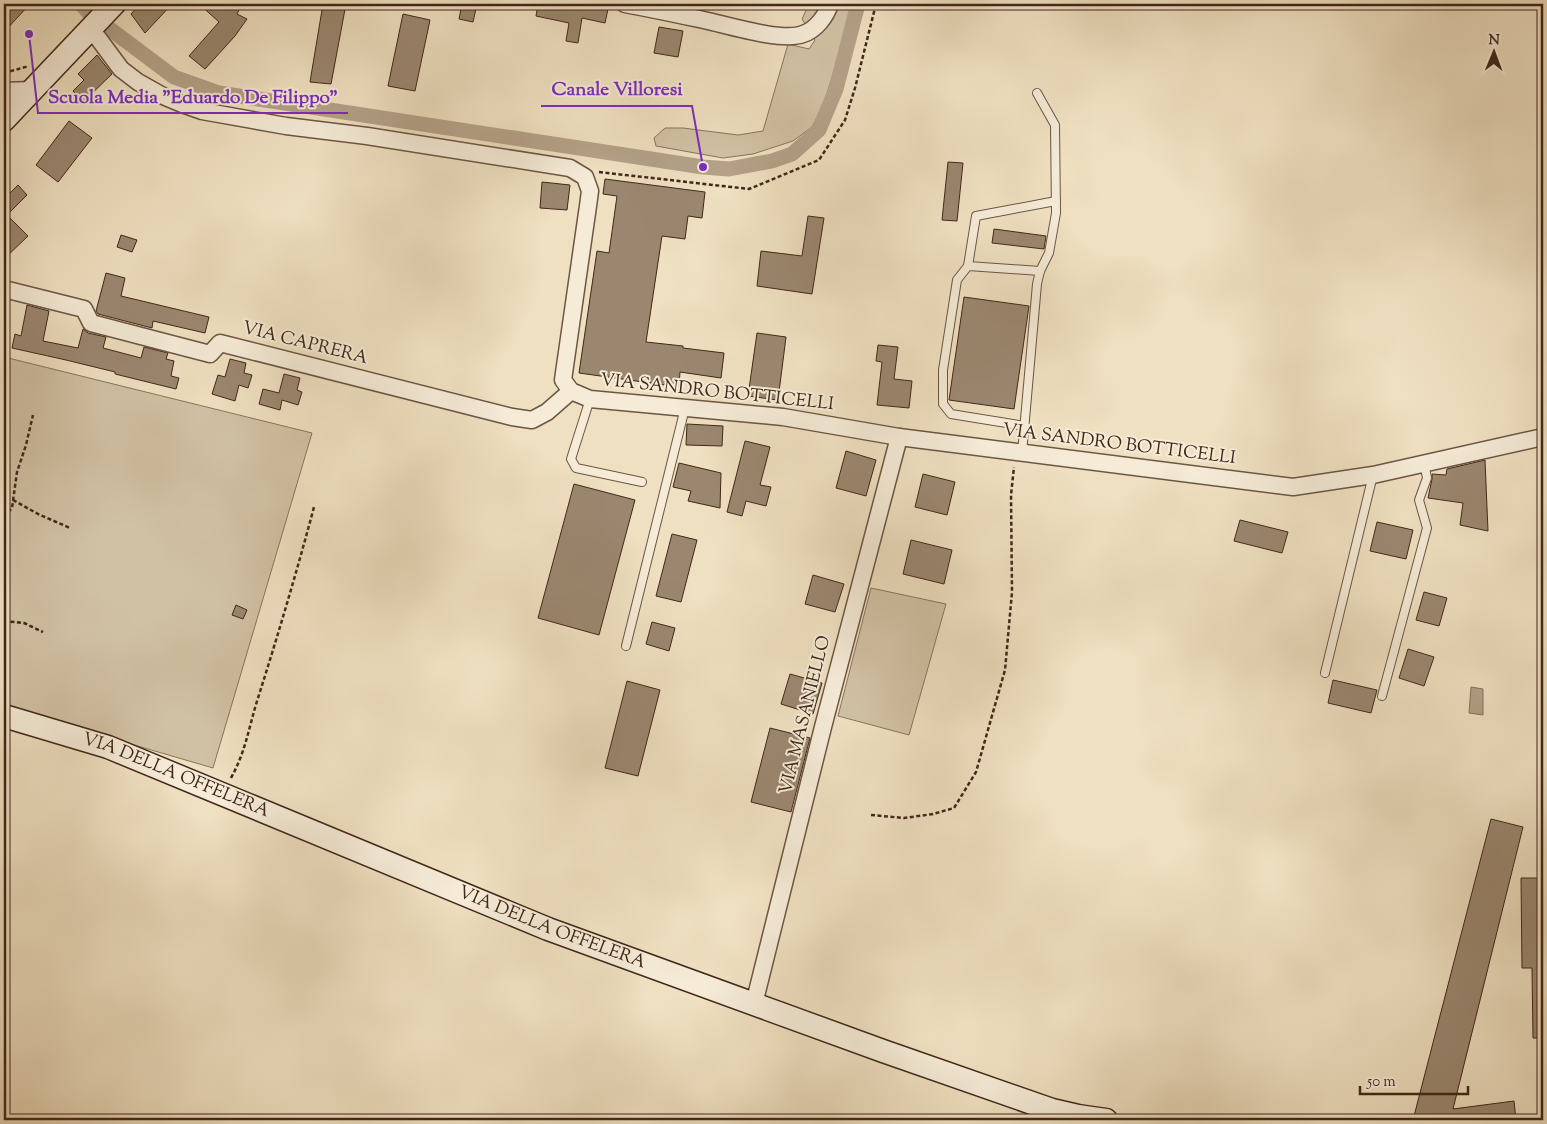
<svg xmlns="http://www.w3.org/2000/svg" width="1547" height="1124" font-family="'Sorts Mill Goudy',serif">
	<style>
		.green { fill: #d1c1a4; stroke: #89745e }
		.water { fill: #b4a188; stroke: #86705c }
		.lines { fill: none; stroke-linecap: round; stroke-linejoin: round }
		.canal { stroke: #b4a188; stroke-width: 15 }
		.building { fill: #9b8770; stroke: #412719 }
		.lane-casing { stroke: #6c5543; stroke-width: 10 }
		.street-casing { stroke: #6c5543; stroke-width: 19 }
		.secondary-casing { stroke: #412719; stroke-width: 25 }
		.path { stroke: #412719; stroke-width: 2.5; stroke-dasharray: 4 2.5; stroke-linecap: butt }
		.lane { stroke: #f5ebd7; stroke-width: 8 }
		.street { stroke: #f5ebd7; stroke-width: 16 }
		.secondary { stroke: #f5ebd7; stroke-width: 22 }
		.labels { text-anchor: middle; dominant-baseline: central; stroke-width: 4; stroke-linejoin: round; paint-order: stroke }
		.street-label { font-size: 18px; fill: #412719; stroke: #f5ebd7 }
		.leader { fill: none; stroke: #7b2cbf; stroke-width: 2 }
		.callout-dot { fill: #7b2cbf; stroke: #f5ebd7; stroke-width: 2 }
		.callout-label { font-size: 19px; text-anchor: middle; font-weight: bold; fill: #7b2cbf; stroke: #f5ebd7; stroke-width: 4; stroke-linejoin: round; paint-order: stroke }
	</style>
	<rect width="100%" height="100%" fill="#efe0c1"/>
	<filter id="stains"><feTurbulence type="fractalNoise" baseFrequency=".004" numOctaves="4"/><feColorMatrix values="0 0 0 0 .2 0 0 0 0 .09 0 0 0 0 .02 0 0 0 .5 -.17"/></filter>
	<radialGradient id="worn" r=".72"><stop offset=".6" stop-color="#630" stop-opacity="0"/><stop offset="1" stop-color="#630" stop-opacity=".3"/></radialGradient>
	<g class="green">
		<polygon points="809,4 855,4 823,106 812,127 793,141 753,154 723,158 656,146 654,138 665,128 683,128 738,135 763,131 788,44 809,49 815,40 802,19"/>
		<polygon points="4,357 312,433 213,768 4,707"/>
		<polygon points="871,588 946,604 909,735 838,716"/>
	</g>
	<polygon class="water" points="1471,687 1483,689 1483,715 1469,713"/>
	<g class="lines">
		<polyline class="canal" points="81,4 90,14 174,77 219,93 703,167 729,169 772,161 792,154 819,130 836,89 858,4"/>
	</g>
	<g class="building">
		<polygon points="4,4 30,4 4,32"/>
		<polygon points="140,4 172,4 145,33 131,14"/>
		<polygon points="199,4 242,4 237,14 247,19 235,36 205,69 189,56 219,22"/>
		<polygon points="323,4 346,4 331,84 310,82"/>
		<polygon points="462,4 477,4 473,22 459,19"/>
		<polygon points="538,4 587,4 608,9 605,23 582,18 578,43 566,41 569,23 536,16"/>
		<polygon points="403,14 430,20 415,91 388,86"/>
		<polygon points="659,27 683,31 678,57 654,53"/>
		<polygon points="97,55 112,74 83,102 73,91 84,80 78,74"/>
		<polygon points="69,121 92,138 58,182 36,165"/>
		<polygon points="948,162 963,163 957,221 942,220"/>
		<polygon points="605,179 705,192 702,218 688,216 685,239 662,236 646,342 683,346 683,348 724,353 721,378 680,372 679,387 579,373 597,251 609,253 617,196 603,194"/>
		<polygon points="542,182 570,185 567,210 540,208"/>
		<polygon points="18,185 27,195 7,215 28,236 4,259 4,187 10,193"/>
		<polygon points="808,216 824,218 812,294 757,286 761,251 802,256"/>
		<polygon points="994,229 1046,236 1044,249 992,243"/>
		<polygon points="121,235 137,240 132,252 117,247"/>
		<polygon points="106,273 125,278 121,296 209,317 205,333 153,321 152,328 98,314 96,311"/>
		<polygon points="964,297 1029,306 1014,409 949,400"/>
		<polygon points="27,305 49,311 43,341 78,348 83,329 88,333 106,337 103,348 141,358 144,347 168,353 166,359 174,361 171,376 179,378 176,389 115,374 115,372 66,360 12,348 15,334 21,336"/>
		<polygon points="757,333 786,337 778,400 748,396"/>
		<polygon points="878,345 898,347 894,379 912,381 909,408 877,405 882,362 876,361"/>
		<polygon points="230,359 246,363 244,373 252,375 248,388 239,385 235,401 212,394 218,375 225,377"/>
		<polygon points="284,374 300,378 297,390 302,392 298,405 282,400 280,410 259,404 263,389 279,393"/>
		<polygon points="687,424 723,426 722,446 686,445"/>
		<polygon points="745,441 770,447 760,485 771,487 766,506 746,501 742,516 727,512"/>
		<polygon points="846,451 876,460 866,496 836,488"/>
		<polygon points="1485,460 1488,531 1460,525 1463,503 1428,498 1432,479 1432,474 1446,475 1447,469"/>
		<polygon points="679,463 721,473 720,508 688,501 691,491 673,487"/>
		<polygon points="923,474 955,482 947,515 915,507"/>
		<polygon points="574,484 635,500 599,635 538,618"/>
		<polygon points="1240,520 1288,532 1282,553 1234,541"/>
		<polygon points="1377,522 1413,530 1406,559 1370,551"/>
		<polygon points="672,534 697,540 681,602 656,596"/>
		<polygon points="911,540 952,550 944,584 903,574"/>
		<polygon points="813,575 844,584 835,612 805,604"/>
		<polygon points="1424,592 1447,598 1439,626 1416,620"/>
		<polygon points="236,605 247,610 243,619 232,615"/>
		<polygon points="652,622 675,628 669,651 646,644"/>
		<polygon points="1408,649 1434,657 1424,686 1399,678"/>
		<polygon points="790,674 822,683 813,714 781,704"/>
		<polygon points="1333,680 1377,690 1371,713 1328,703"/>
		<polygon points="627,681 660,690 638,776 605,768"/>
		<polygon points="770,728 810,738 791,812 751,802"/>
		<polygon points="1491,819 1523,827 1453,1109 1514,1101 1516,1120 1413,1120"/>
		<polygon points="1521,878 1543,878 1543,1038 1533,1038 1532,968 1522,968"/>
	</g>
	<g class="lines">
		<g class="lane-casing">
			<g id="lane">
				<polyline points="968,266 976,216 1056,201"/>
				<polyline points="590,399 571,459 576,468 642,482"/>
				<polyline points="1025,426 951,414 943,404 943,370 957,280 968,266 1040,271"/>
				<polyline points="1022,453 1037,284 1040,271 1049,253 1056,213 1055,125 1037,93"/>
				<polyline points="626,646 685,408"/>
				<polyline points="1325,673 1373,475"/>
				<polyline points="1382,696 1427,528 1419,500 1427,478 1424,463"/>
			</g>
		</g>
		<g class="street-casing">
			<g id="street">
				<path d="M625 4C653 9 680 15 708 21 730 26 783 42 803 34 816 30 826 16 830 4"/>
				<polyline points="89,30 98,38 121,69 138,82 163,96 182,104 202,111 286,126 367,136 570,168 585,177 590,191 588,206 563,380 571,391 590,399 783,417 899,437 1293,487 1373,475 1543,437"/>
				<polyline points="4,91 31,90"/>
				<polyline points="4,289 84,309 91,323 210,354 220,343 512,417 532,420 547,412 571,391"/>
				<polyline points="754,1004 823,727 899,437"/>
			</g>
		</g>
		<g class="secondary-casing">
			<g id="secondary">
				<polyline points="4,120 114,4"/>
				<path id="s1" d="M4 716 108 747 548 929 883 1051 1052 1110 1078 1116 1106 1120"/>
			</g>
		</g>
		<g class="path">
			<polyline points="4,73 29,66"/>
			<polyline points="599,172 749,189 819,160 845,120 855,88 876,4"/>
			<polyline points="13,500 38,514 70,528"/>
			<polyline points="4,517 12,508 17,472 26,445 33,415"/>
			<polyline points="4,621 24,623 43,632"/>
			<path d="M231 778C246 751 249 726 258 698 278 635 297 571 314 507"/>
			<polyline points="871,815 904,818 933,814 954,808 976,772 1005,670 1012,592 1011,495 1014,467"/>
		</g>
		<use href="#lane" class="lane"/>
		<use href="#street" class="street"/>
		<use href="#secondary" class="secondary"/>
	</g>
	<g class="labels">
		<g class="street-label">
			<text transform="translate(305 344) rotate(14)">VIA CAPRERA</text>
			<text transform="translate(717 393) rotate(6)">VIA SANDRO BOTTICELLI</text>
			<text transform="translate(1119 445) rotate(7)">VIA SANDRO BOTTICELLI</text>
			<text transform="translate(806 715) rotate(-76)">VIA MASANIELLO</text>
			<text stroke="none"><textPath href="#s1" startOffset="182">VIA DELLA OFFELERA</textPath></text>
			<text stroke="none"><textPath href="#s1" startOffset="588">VIA DELLA OFFELERA</textPath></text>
		</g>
	</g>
	<path class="leader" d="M703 167L692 106H541M29 34L38 113H348"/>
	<g class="callout-dot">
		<circle cx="703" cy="167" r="5"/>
		<circle cx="29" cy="34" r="5"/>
	</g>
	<g class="callout-label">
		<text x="617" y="95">Canale Villoresi</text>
		<text x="193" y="103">Scuola Media "Eduardo De Filippo"</text>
	</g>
	<rect width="1547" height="1124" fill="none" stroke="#efe0c1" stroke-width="20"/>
	<rect x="5" y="5" width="1537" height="1114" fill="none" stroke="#412719" stroke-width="2.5"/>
	<rect x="10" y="10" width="1527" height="1104" fill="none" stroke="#412719"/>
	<g transform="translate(1494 52) rotate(1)" stroke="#f5ebd7" stroke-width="4" paint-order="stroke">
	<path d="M0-4L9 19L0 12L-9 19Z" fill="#412719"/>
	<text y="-8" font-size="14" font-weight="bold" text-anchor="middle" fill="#412719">N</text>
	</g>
	<path d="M1360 1086v8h108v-8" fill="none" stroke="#412719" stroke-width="2.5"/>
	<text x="1367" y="1086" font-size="15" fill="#412719" stroke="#f5ebd7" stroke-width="4" paint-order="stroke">50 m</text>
	<rect width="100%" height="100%" filter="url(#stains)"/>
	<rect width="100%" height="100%" fill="url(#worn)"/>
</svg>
